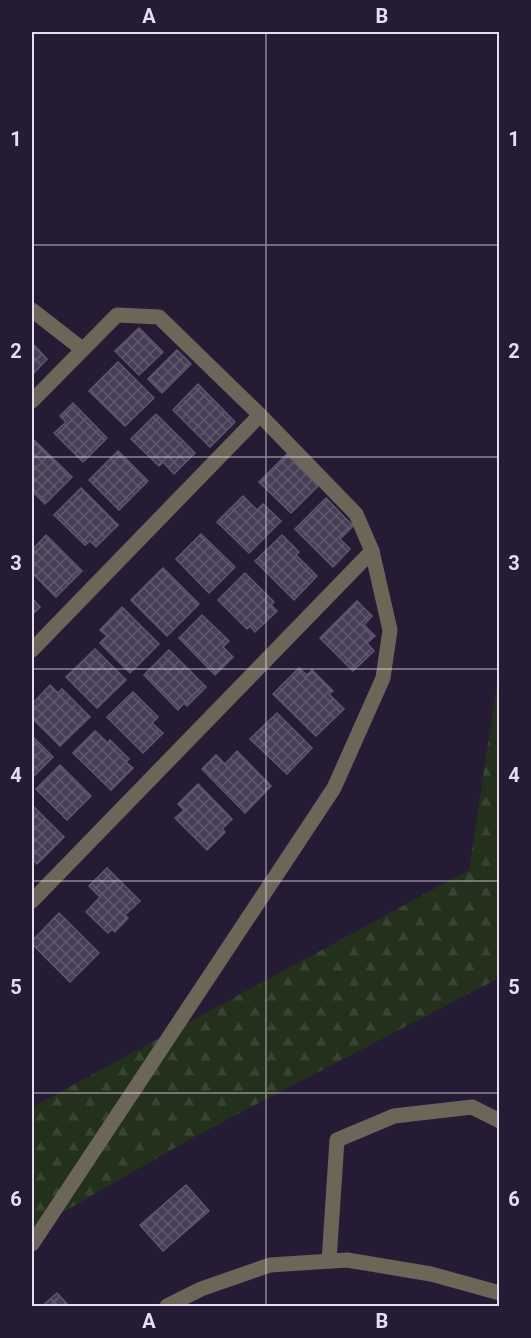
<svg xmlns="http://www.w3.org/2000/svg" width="531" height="1338" font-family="Roboto,sans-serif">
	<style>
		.forest { fill: url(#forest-firs) }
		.building { fill: url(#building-cross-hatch); stroke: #605471; stroke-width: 1.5 }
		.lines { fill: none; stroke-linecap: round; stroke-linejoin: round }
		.minor { stroke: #6b6658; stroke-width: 15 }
		.tertiary { stroke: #6b6658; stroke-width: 15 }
		.grid { fill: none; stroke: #e5deef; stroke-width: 1.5; stroke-opacity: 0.55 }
		.neatline { fill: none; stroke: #e5deef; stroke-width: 2 }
		.grid-label { font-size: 20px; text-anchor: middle; font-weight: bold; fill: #e5deef }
	</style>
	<defs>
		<pattern id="forest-firs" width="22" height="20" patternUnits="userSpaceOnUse" patternTransform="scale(1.5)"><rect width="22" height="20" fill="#22301c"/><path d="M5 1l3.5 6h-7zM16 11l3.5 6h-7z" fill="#374432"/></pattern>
		<pattern id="building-cross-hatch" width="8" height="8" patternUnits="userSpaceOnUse" patternTransform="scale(1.5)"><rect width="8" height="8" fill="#473d55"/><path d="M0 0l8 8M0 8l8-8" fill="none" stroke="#61596e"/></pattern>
	</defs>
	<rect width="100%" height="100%" fill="#261b34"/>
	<polygon class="forest" points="499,671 499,978 249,1108 169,1151 32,1230 32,1112 36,1105 469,870"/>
	<g class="building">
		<polygon points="139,328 163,352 139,375 115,351"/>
		<polygon points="32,343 47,359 32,375"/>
		<polygon points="177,350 191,364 162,393 148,379"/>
		<polygon points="118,362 154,398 125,426 89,391"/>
		<polygon points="198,384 235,422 210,447 173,410"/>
		<polygon points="73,403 107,438 83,462 54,433 66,422 60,416"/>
		<polygon points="156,414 195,453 174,474 163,462 159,466 131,439"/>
		<polygon points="32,438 72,477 45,504 32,491"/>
		<polygon points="118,451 148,481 119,510 89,480"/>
		<polygon points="287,454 319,485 291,513 259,482"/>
		<polygon points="81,488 118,525 96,547 90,541 85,545 54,515"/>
		<polygon points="243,496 257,510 263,504 281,521 249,553 217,522"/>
		<polygon points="326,498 353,526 340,539 350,549 333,567 295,529"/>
		<polygon points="201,534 235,567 209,593 176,559"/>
		<polygon points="46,535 82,571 56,597 32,573 32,550"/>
		<polygon points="282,535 299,552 296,555 317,576 294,600 255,561"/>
		<polygon points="163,568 199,604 167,636 131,600"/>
		<polygon points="245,573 274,602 271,605 277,611 255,632 250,626 247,629 218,600"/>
		<polygon points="32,598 40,607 32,615"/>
		<polygon points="357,601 372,616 364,625 375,636 367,643 374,651 353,671 320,638"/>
		<polygon points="122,607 159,644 130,673 100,643 107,636 100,630"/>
		<polygon points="202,615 229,641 223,647 233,657 215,675 179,638"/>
		<polygon points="95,649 126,680 97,708 66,677"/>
		<polygon points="169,650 206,687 187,706 184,703 178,710 144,675"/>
		<polygon points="299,668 307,675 312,670 333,691 329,694 344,709 316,736 273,694"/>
		<polygon points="50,685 58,693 62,689 90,717 60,746 32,718 32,704"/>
		<polygon points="133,692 158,717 152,723 163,733 143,753 107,717"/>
		<polygon points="277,713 312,748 287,774 250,739"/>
		<polygon points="95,731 108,743 110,740 129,759 126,762 133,768 111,790 73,753"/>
		<polygon points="32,736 53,757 32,778"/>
		<polygon points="237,751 271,786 245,813 202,769 216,755 225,764"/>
		<polygon points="60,765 91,796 67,820 36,789"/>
		<polygon points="198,784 232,819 222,829 225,832 207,850 175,818 184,810 178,804"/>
		<polygon points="32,805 64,837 37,864 32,859"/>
		<polygon points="107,868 140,901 125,915 128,918 115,932 112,929 108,933 86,912 100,897 89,886"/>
		<polygon points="59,913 99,953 70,982 32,944 32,941"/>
		<polygon points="186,1185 209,1211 163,1251 140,1225"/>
		<polygon points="57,1293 69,1306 42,1306"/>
	</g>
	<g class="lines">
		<g class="minor">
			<polyline points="32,310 82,349"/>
			<polyline points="32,401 117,315 159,317 260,415 356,514 372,551 390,630 383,678 334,788 32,1244"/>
			<polyline points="32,901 372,551"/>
			<polyline points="329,1261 337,1140 394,1116 472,1107 500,1121"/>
		</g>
		<g class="tertiary">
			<polyline points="32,650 260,415"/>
			<polyline points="167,1306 201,1289 270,1265 347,1260 431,1274 500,1293"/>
		</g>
	</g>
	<path class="grid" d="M266 32V1306M32 245H500M32 457H500M32 669H500M32 881H500M32 1093H500"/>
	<rect width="531" height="1338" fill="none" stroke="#261b34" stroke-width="66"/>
	<rect x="33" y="33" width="465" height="1272" class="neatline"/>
	<g class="grid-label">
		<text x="149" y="23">A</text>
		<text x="382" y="23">B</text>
		<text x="16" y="146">1</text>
		<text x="514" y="146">1</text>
		<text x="16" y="358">2</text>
		<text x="514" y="358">2</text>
		<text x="16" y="570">3</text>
		<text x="514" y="570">3</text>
		<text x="16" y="782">4</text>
		<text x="514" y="782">4</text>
		<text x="16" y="994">5</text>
		<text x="514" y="994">5</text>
		<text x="16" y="1206">6</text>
		<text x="514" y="1206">6</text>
		<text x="149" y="1328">A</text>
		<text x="382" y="1328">B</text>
	</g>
</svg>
